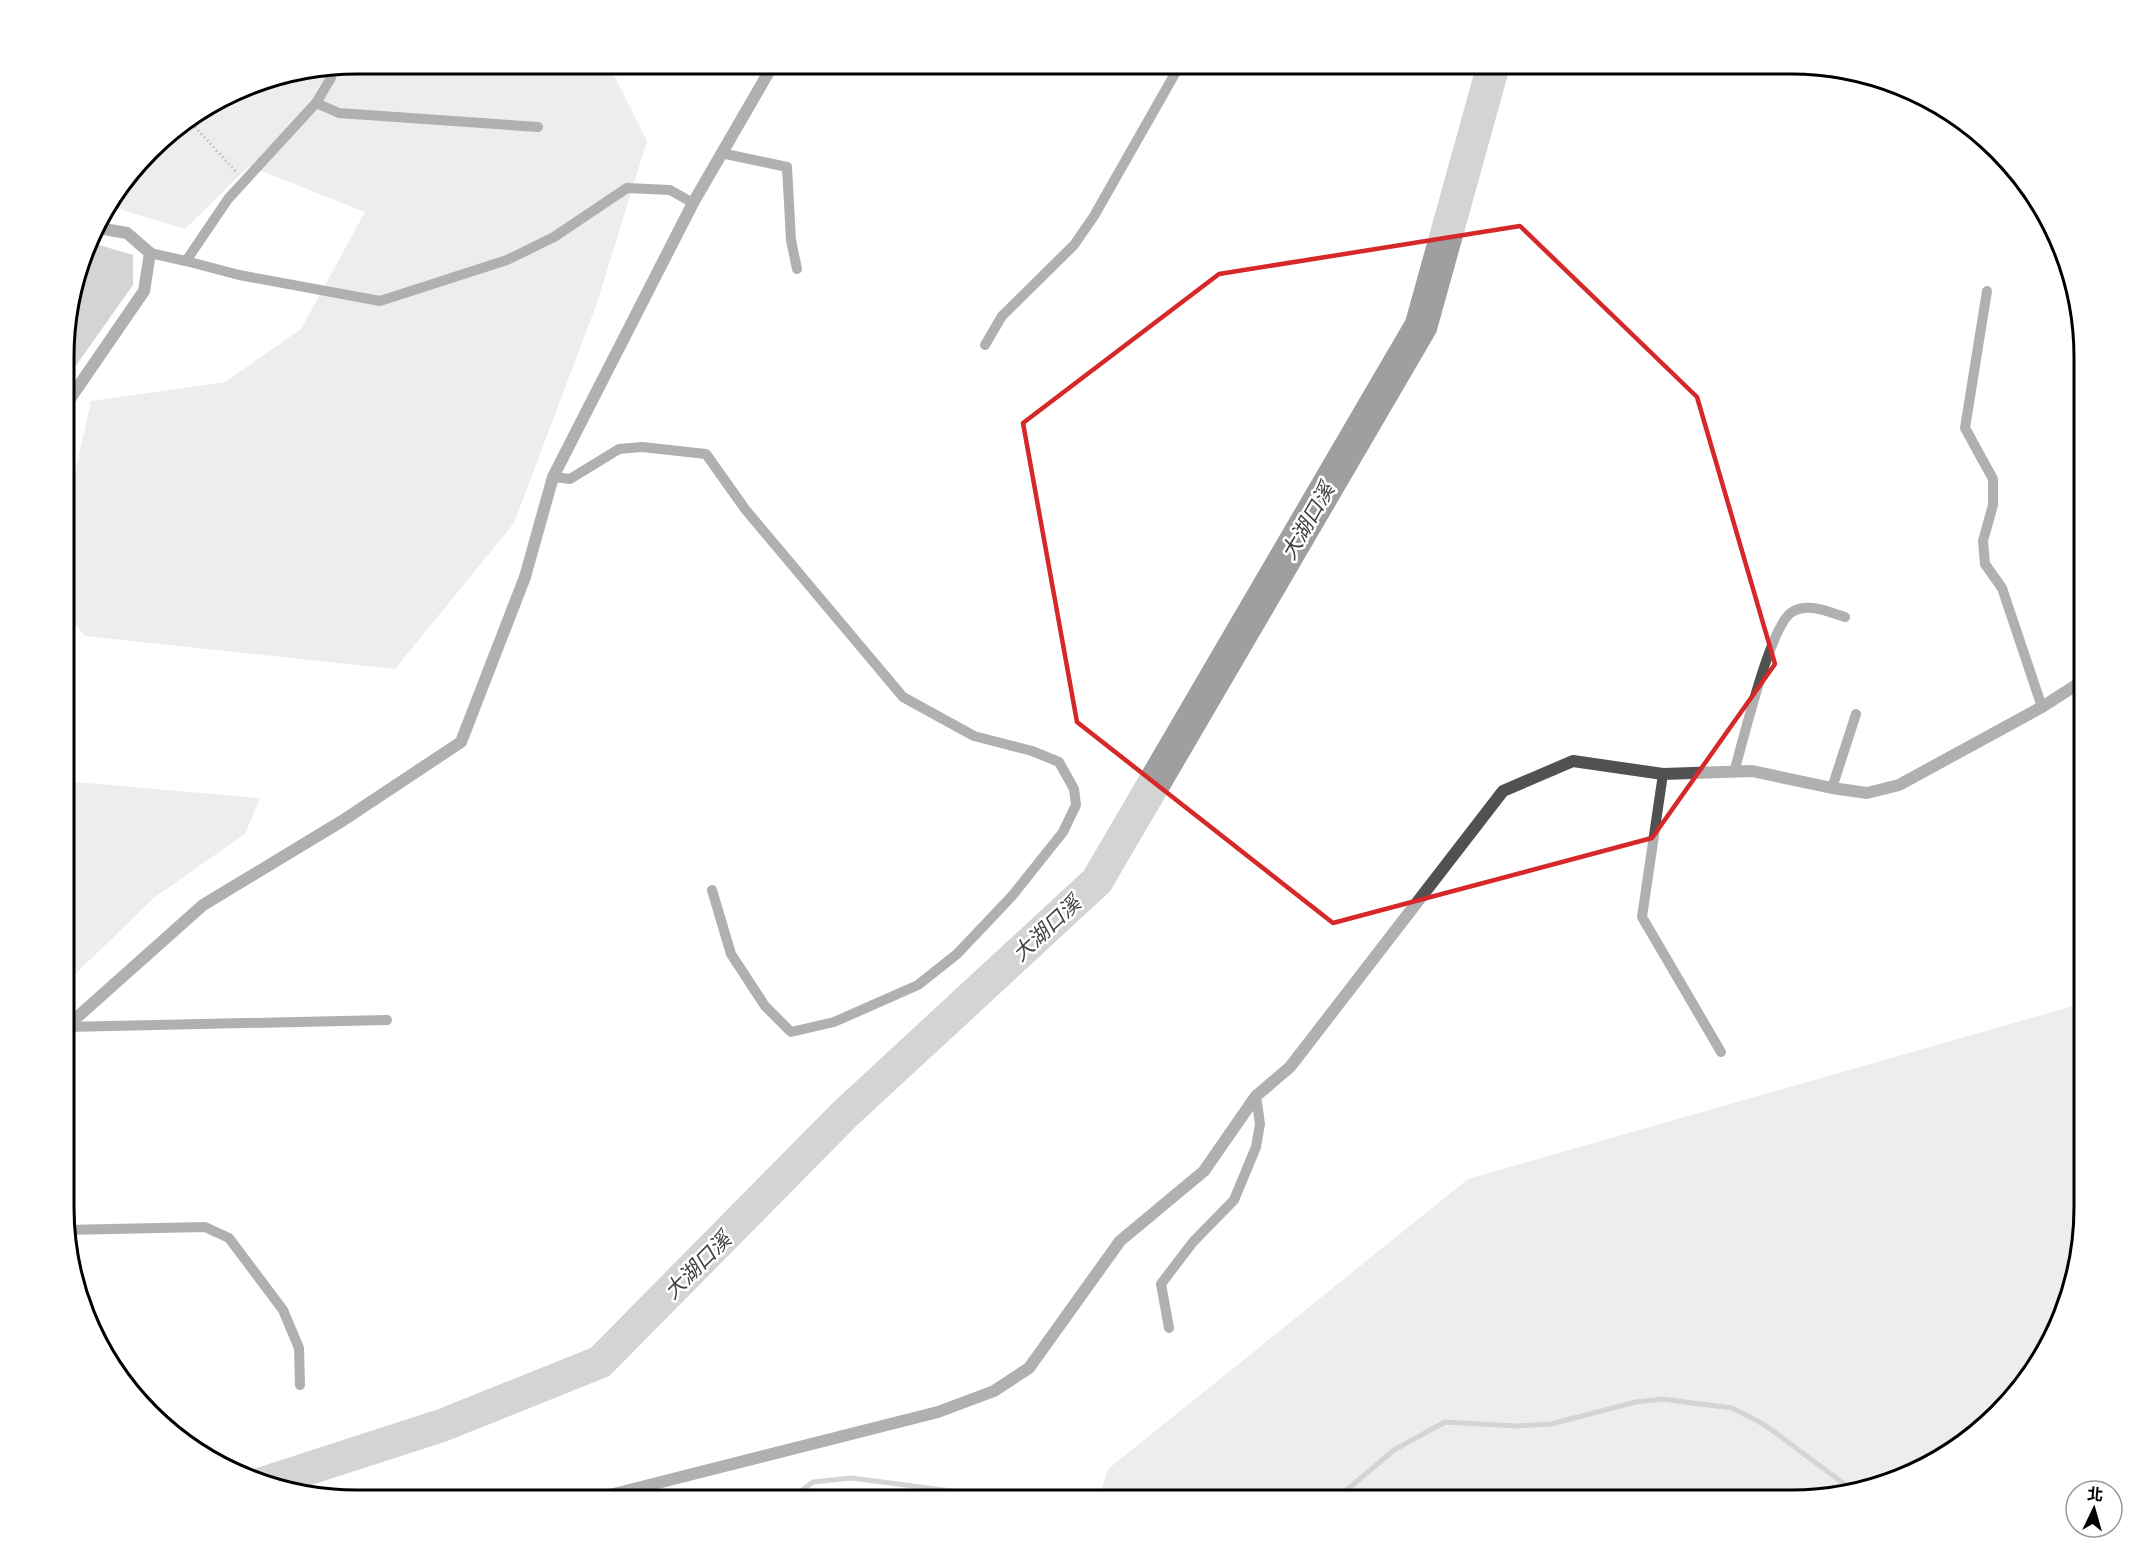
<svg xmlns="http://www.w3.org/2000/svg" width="2148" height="1563" font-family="'IBM Plex Sans','Noto Sans TC',sans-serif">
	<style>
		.green { fill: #d8d8d8 }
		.water { fill: #9f9f9f }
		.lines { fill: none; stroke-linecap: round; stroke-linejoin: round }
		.stream { stroke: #9f9f9f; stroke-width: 5 }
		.river { stroke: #9f9f9f; stroke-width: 33 }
		.path { stroke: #737373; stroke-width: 3; stroke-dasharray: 1.5 3; stroke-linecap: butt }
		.service { stroke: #515151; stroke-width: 10 }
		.minor { stroke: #515151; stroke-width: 12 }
		.tertiary { stroke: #515151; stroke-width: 12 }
		.marked { fill: none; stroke: #d62828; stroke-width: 4.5; stroke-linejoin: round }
		.labels { text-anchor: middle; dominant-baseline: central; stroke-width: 5; stroke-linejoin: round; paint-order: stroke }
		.water-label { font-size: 21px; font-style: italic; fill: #404040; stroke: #fff }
		.rim { fill: none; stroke: #000; stroke-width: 3 }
	</style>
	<rect width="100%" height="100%" fill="#fff"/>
	<g class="green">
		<polygon points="357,63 608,63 647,141 597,303 514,523 395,669 85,636 65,612 65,517 91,401 225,382 301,329 365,212 249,166 185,229 109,206 163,136 245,85"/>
		<polygon points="75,782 260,798 245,834 155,897 65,984 65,783"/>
		<polygon points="2084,1003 2084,1225 2063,1318 2024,1385 1922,1470 1867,1490 1792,1500 1098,1500 1108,1469 1468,1179"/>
	</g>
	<polygon class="water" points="89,242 133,255 133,285 65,381 65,319"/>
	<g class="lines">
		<g class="stream">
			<polyline points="789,1500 813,1482 851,1478 967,1493 993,1500"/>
			<polyline points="1339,1500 1342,1494 1394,1450 1445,1422 1516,1426 1551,1424 1636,1402 1662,1399 1732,1408 1765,1425 1855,1492"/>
		</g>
		<polyline class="river" points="261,1484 443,1425 600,1362 845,1114 1097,881 1421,326 1494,63"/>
		<polyline class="path" points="189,120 236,172"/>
		<g class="service">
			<polyline points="316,103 339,113 538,127"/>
			<polyline points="721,153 787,167 791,240 797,269"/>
			<polyline points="150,253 186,261 228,199 316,103 331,78"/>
			<polyline points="186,261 239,275 380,301 507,260 554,237 627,188 670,190 693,203"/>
			<polyline points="1987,291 1965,428 1993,479 1993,505 1983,541 1985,564 2002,588 2042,707"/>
			<polyline points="985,345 1002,316 1074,245 1094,216 1181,63"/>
			<polyline points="553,477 570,479 619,449 642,447 706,454 745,509 903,697 974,736 1032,751 1059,762 1074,789 1076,805 1063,832 1012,896 957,954 918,985 834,1022 791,1032 765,1006 731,954 712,890"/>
			<polyline points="2076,685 2084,715"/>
			<path d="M1734 772C1743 742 1770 625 1792 612 1808 602 1828 612 1845 617"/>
			<polyline points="1663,774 1642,917 1721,1052"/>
			<polyline points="1832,788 1856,714"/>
			<polyline points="66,1027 387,1020"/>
			<polyline points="65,1230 205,1227 229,1238 283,1310 299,1348 300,1385"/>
			<polyline points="1169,1328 1161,1284 1193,1242 1234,1200 1256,1147 1260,1124 1256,1096"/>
		</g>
		<g class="minor">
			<polyline points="65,406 144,291 150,253 127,233 93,227"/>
			<polyline points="65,1028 203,905 342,821 461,742 525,577 553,477 693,203 774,63"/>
		</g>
		<polyline class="tertiary" points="594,1499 938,1412 994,1391 1029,1368 1120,1241 1204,1171 1256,1096 1290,1067 1503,791 1573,761 1663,774 1752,771 1832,788 1867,793 1899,785 2042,707 2084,680"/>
	</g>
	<path d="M0 0H2148V1563H0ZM1520 226 1697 397 1775 664 1652 838 1333 923 1077 722 1023 423 1219 274Z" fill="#fff" fill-opacity=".55" fill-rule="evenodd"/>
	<path class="marked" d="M1520 226 1697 397 1775 664 1652 838 1333 923 1077 722 1023 423 1219 274Z"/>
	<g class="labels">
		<g class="water-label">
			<text transform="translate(1307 521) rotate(-60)">大湖口溪</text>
			<text transform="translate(1046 928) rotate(-43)">大湖口溪</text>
			<text transform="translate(697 1265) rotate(-45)">大湖口溪</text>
		</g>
	</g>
	<path d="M0 0H2148V1563H0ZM357 74H1791A283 283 0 0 1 2074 357V1207A283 283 0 0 1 1791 1490H357A283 283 0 0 1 74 1207V357A283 283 0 0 1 357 74Z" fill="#fff" fill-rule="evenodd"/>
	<path class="rim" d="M357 74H1791A283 283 0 0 1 2074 357V1207A283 283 0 0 1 1791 1490H357A283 283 0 0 1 74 1207V357A283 283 0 0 1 357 74Z"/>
	<g transform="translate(2094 1509) rotate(5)"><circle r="28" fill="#ffffff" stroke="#999999" stroke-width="1.5"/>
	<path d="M0-4.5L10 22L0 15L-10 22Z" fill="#000000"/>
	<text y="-9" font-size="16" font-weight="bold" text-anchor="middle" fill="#000000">北</text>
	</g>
</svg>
